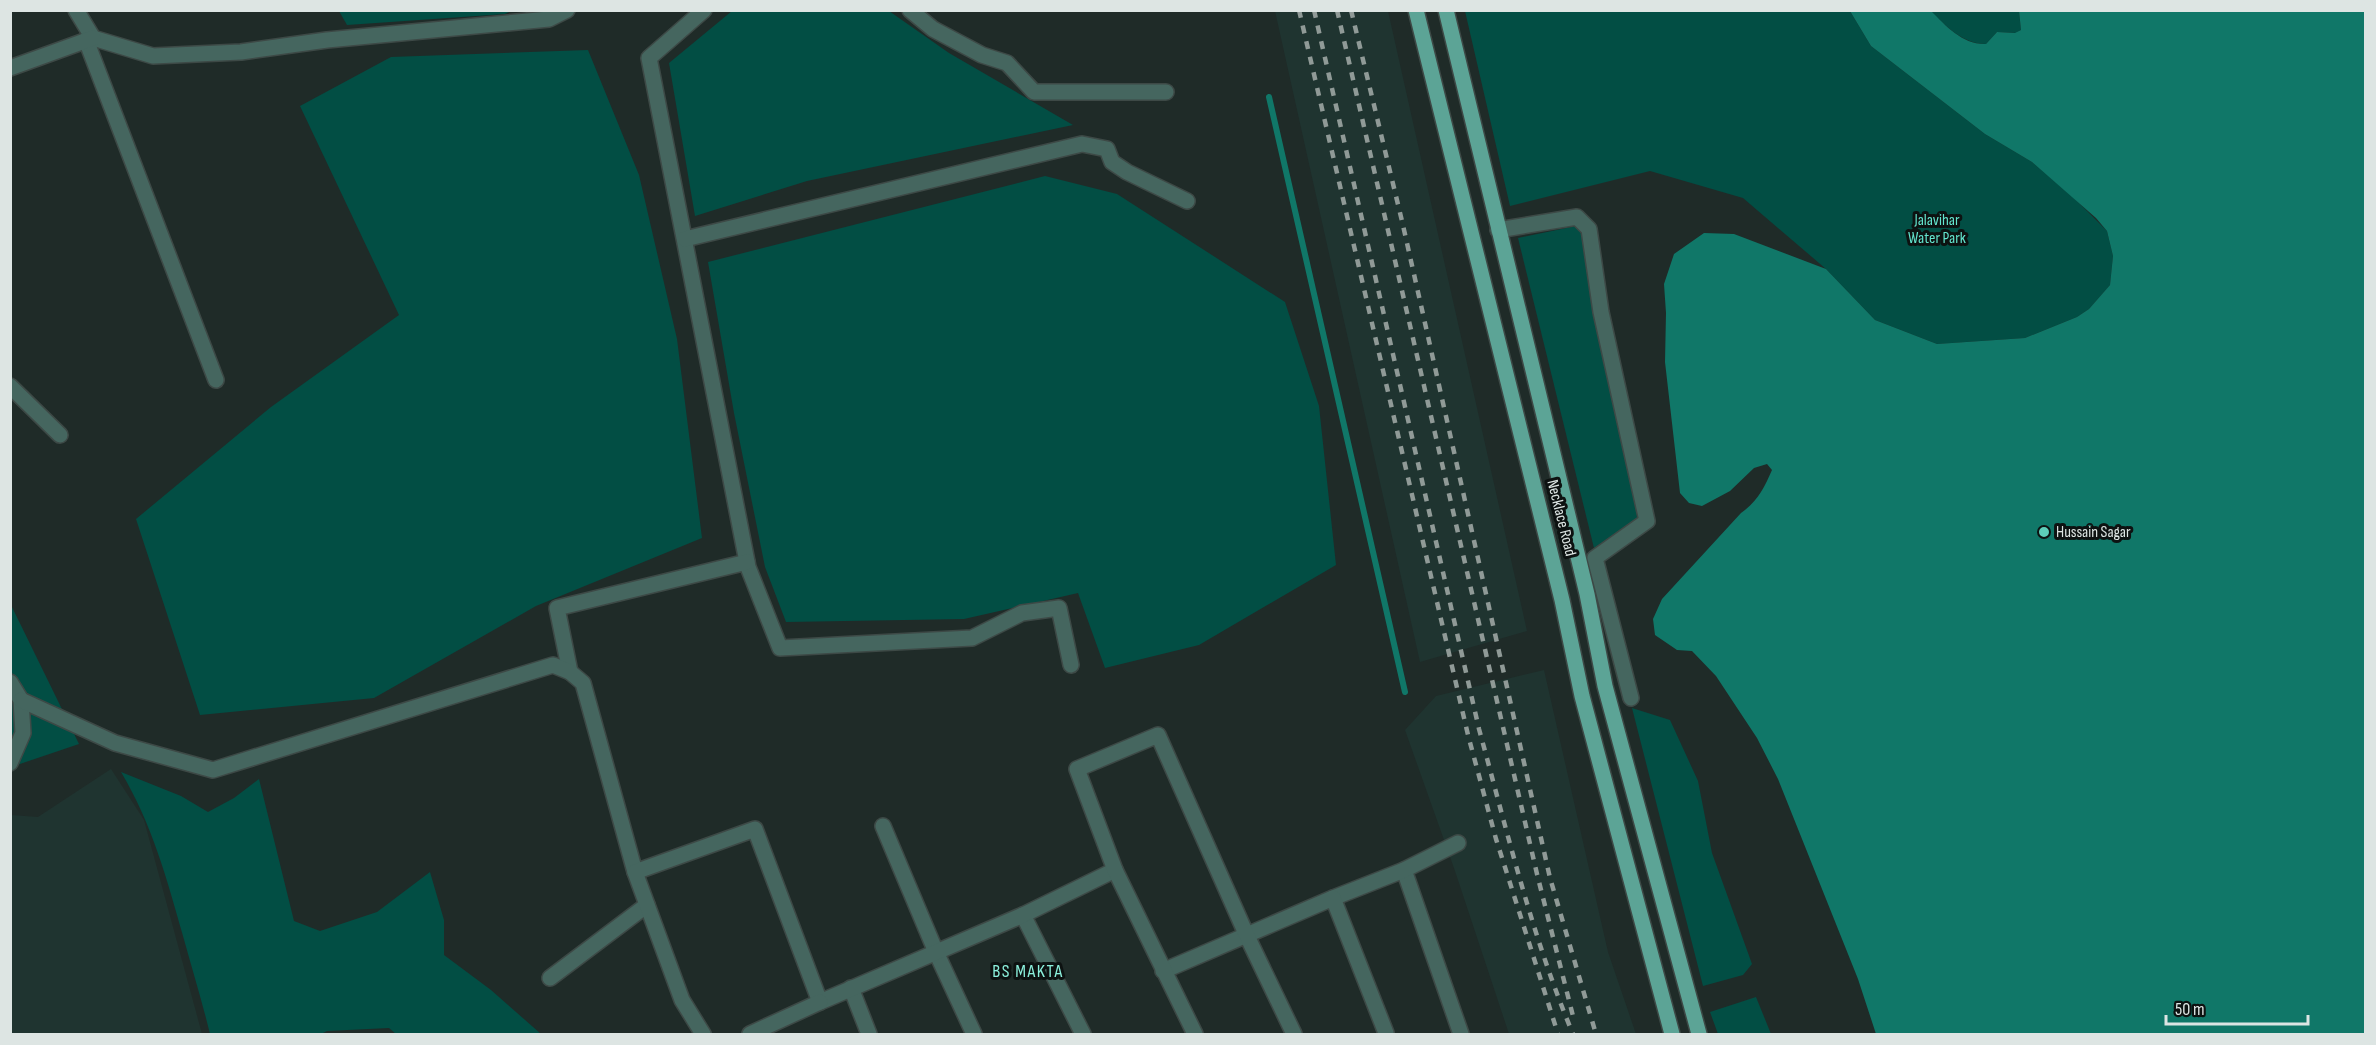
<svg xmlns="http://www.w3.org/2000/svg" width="2376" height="1045" font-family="'Sofia Sans Condensed',sans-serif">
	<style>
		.built { fill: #1f3430 }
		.green { fill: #024e44 }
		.water { fill: #107768 }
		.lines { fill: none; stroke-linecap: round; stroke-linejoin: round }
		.stream { stroke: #107768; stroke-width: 6 }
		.minor-casing { stroke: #3d4946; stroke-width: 18 }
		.major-casing { stroke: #3d4946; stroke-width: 18 }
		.minor { stroke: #45665f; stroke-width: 15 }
		.major { stroke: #5ca496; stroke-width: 15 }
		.rail { stroke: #909a97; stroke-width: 4.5; stroke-dasharray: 8 8; stroke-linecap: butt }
		.poi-dot { fill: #5dceb9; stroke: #0d1211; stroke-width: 2 }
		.labels { text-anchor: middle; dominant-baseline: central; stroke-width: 6; stroke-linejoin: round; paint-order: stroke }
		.park-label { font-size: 16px; fill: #63e5ce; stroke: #0d1211 }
		.street-label { font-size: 16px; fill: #dde5e3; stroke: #0d1211 }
		.poi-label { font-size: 16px; fill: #dde5e3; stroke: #0d1211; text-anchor: start }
		.neighbourhood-label { font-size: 18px; letter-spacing: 1.5px; fill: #8cf1dd; stroke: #0d1211 }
	</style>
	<rect width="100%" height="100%" fill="#1f2b28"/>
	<g class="built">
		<polygon points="1275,11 1388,11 1527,631 1420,662"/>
		<polygon points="1544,670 1608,952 1636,1034 1509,1034 1455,871 1405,730 1436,696"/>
		<polygon points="111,769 144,820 202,1034 11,1034 11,815 38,817"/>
	</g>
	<g class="green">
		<polygon points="339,11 511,11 505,14 347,25"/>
		<polygon points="732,11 889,11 949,53 1073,125 807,181 695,216 669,63"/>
		<polygon points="1465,11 1850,11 1871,46 1985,134 2032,162 2072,196 2107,231 2113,256 2110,285 2089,309 2077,317 2025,338 1937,344 1875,320 1826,269 1743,198 1650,171 1510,206"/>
		<path d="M1930 11H2019L2021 30 2016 33 1997 32 1986 44C1963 44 1946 26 1930 11Z"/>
		<polygon points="588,50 639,175 677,339 702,538 536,606 374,698 200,715 136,519 271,407 399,315 300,106 391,57"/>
		<polygon points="1045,176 1117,194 1285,302 1319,406 1336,565 1199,645 1105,668 1078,593 964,619 786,622 765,567 734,413 708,262"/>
		<polygon points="1576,226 1582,235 1636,495 1637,519 1594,548 1518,238"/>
		<polygon points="10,603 79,744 11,767 10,767"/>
		<polygon points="1632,708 1670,720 1698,781 1712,853 1752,964 1743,975 1703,986"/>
		<path d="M121 772 181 796 208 812 234 798 259 779 294 921 320 931 377 912 430 872 444 920V955L491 990 541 1034H396L389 1028 327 1031 321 1034H210C202 1001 192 969 183 936 167 879 152 824 121 772Z"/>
		<polygon points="1756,997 1771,1034 1718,1034 1710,1012"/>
	</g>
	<path class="water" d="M1850 11H1931C1946 26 1963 45 1986 44L1997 32 2015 33 2021 30 2019 11H2365V1034H1876L1858 979 1778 779 1757 738 1716 676 1692 651 1677 650 1655 635 1653 619 1662 599 1741 513C1758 501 1764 488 1772 470L1767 464 1754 468 1730 491 1702 506 1689 503 1680 493 1665 362 1666 313 1664 284 1674 254 1704 233 1734 234 1826 269 1875 320 1937 344 2025 338 2077 317 2089 309 2110 285 2113 256 2107 231 2096 218 2032 162 1985 134 1871 46Z"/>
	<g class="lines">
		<polyline class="stream" points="1269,97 1405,692"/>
		<g class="minor-casing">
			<g id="minor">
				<polyline points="76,10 93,38 153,56 241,52 327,40 549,19 567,10"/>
				<polyline points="704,10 649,58 748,567 780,648 972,638 1022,613 1059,608 1071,665"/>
				<polyline points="910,10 933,29 982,55 1007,63 1034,92 1166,92"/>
				<polyline points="86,40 216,380"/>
				<polyline points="10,68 93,38"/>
				<polyline points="1498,230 1577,217 1589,229 1601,312 1647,521 1595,558 1631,698"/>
				<polyline points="685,239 1082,144 1107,149 1112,162 1127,172 1187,201"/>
				<polyline points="10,386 60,435"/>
				<polyline points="570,672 557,608 747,562"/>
				<polyline points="10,682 21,700 23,733 10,763"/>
				<polyline points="21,700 115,743 213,770 553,665 570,672 583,683 635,872"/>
				<polyline points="883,826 936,952 974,1034"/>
				<polyline points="1404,870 1461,1034"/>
				<polyline points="1333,898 1404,870 1458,843"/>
				<polyline points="1023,915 1083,1034"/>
				<polyline points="1163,971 1333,898 1386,1033"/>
				<polyline points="550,978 647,905"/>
				<polyline points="851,988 869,1034"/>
				<polyline points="703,1034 682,1000 635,872 755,829 820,1002 1023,915 1115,870"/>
				<polyline points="750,1034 820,1002"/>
				<polyline points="1195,1034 1115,870 1077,769 1158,735 1247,936 1294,1034"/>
			</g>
		</g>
		<g class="major-casing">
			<g id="major">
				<polyline points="1416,10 1562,600 1582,696 1672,1034"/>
				<polyline points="1446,10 1587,594 1605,686 1699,1034"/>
			</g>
		</g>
		<use href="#minor" class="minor"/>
		<use href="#major" class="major"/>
		<g class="rail">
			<polyline points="1299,10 1468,735 1496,839 1558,1034"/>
			<path d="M1314 10 1479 729C1507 831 1532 937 1573 1034"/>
			<polyline points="1337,10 1537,874 1574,1020"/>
			<polyline points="1351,10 1402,221 1550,878 1596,1034"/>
		</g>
	</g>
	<circle class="poi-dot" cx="2044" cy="532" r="6"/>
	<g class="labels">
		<g class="park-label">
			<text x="1937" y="220">Jalavihar<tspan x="1937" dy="18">Water Park</tspan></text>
		</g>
		<g class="street-label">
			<text transform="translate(1561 518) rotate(76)">Necklace Road</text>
		</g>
		<g class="poi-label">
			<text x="2056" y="532">Hussain Sagar</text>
		</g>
		<g class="neighbourhood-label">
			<text x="1028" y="971">BS MAKTA</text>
		</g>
	</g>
	<rect width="2376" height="1045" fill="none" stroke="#dde5e3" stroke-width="24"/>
	<path d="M2166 1015v9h142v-9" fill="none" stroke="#dde5e3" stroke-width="3"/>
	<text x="2175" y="1015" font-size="18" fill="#dde5e3" stroke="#0d1211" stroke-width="4.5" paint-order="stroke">50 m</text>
</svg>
